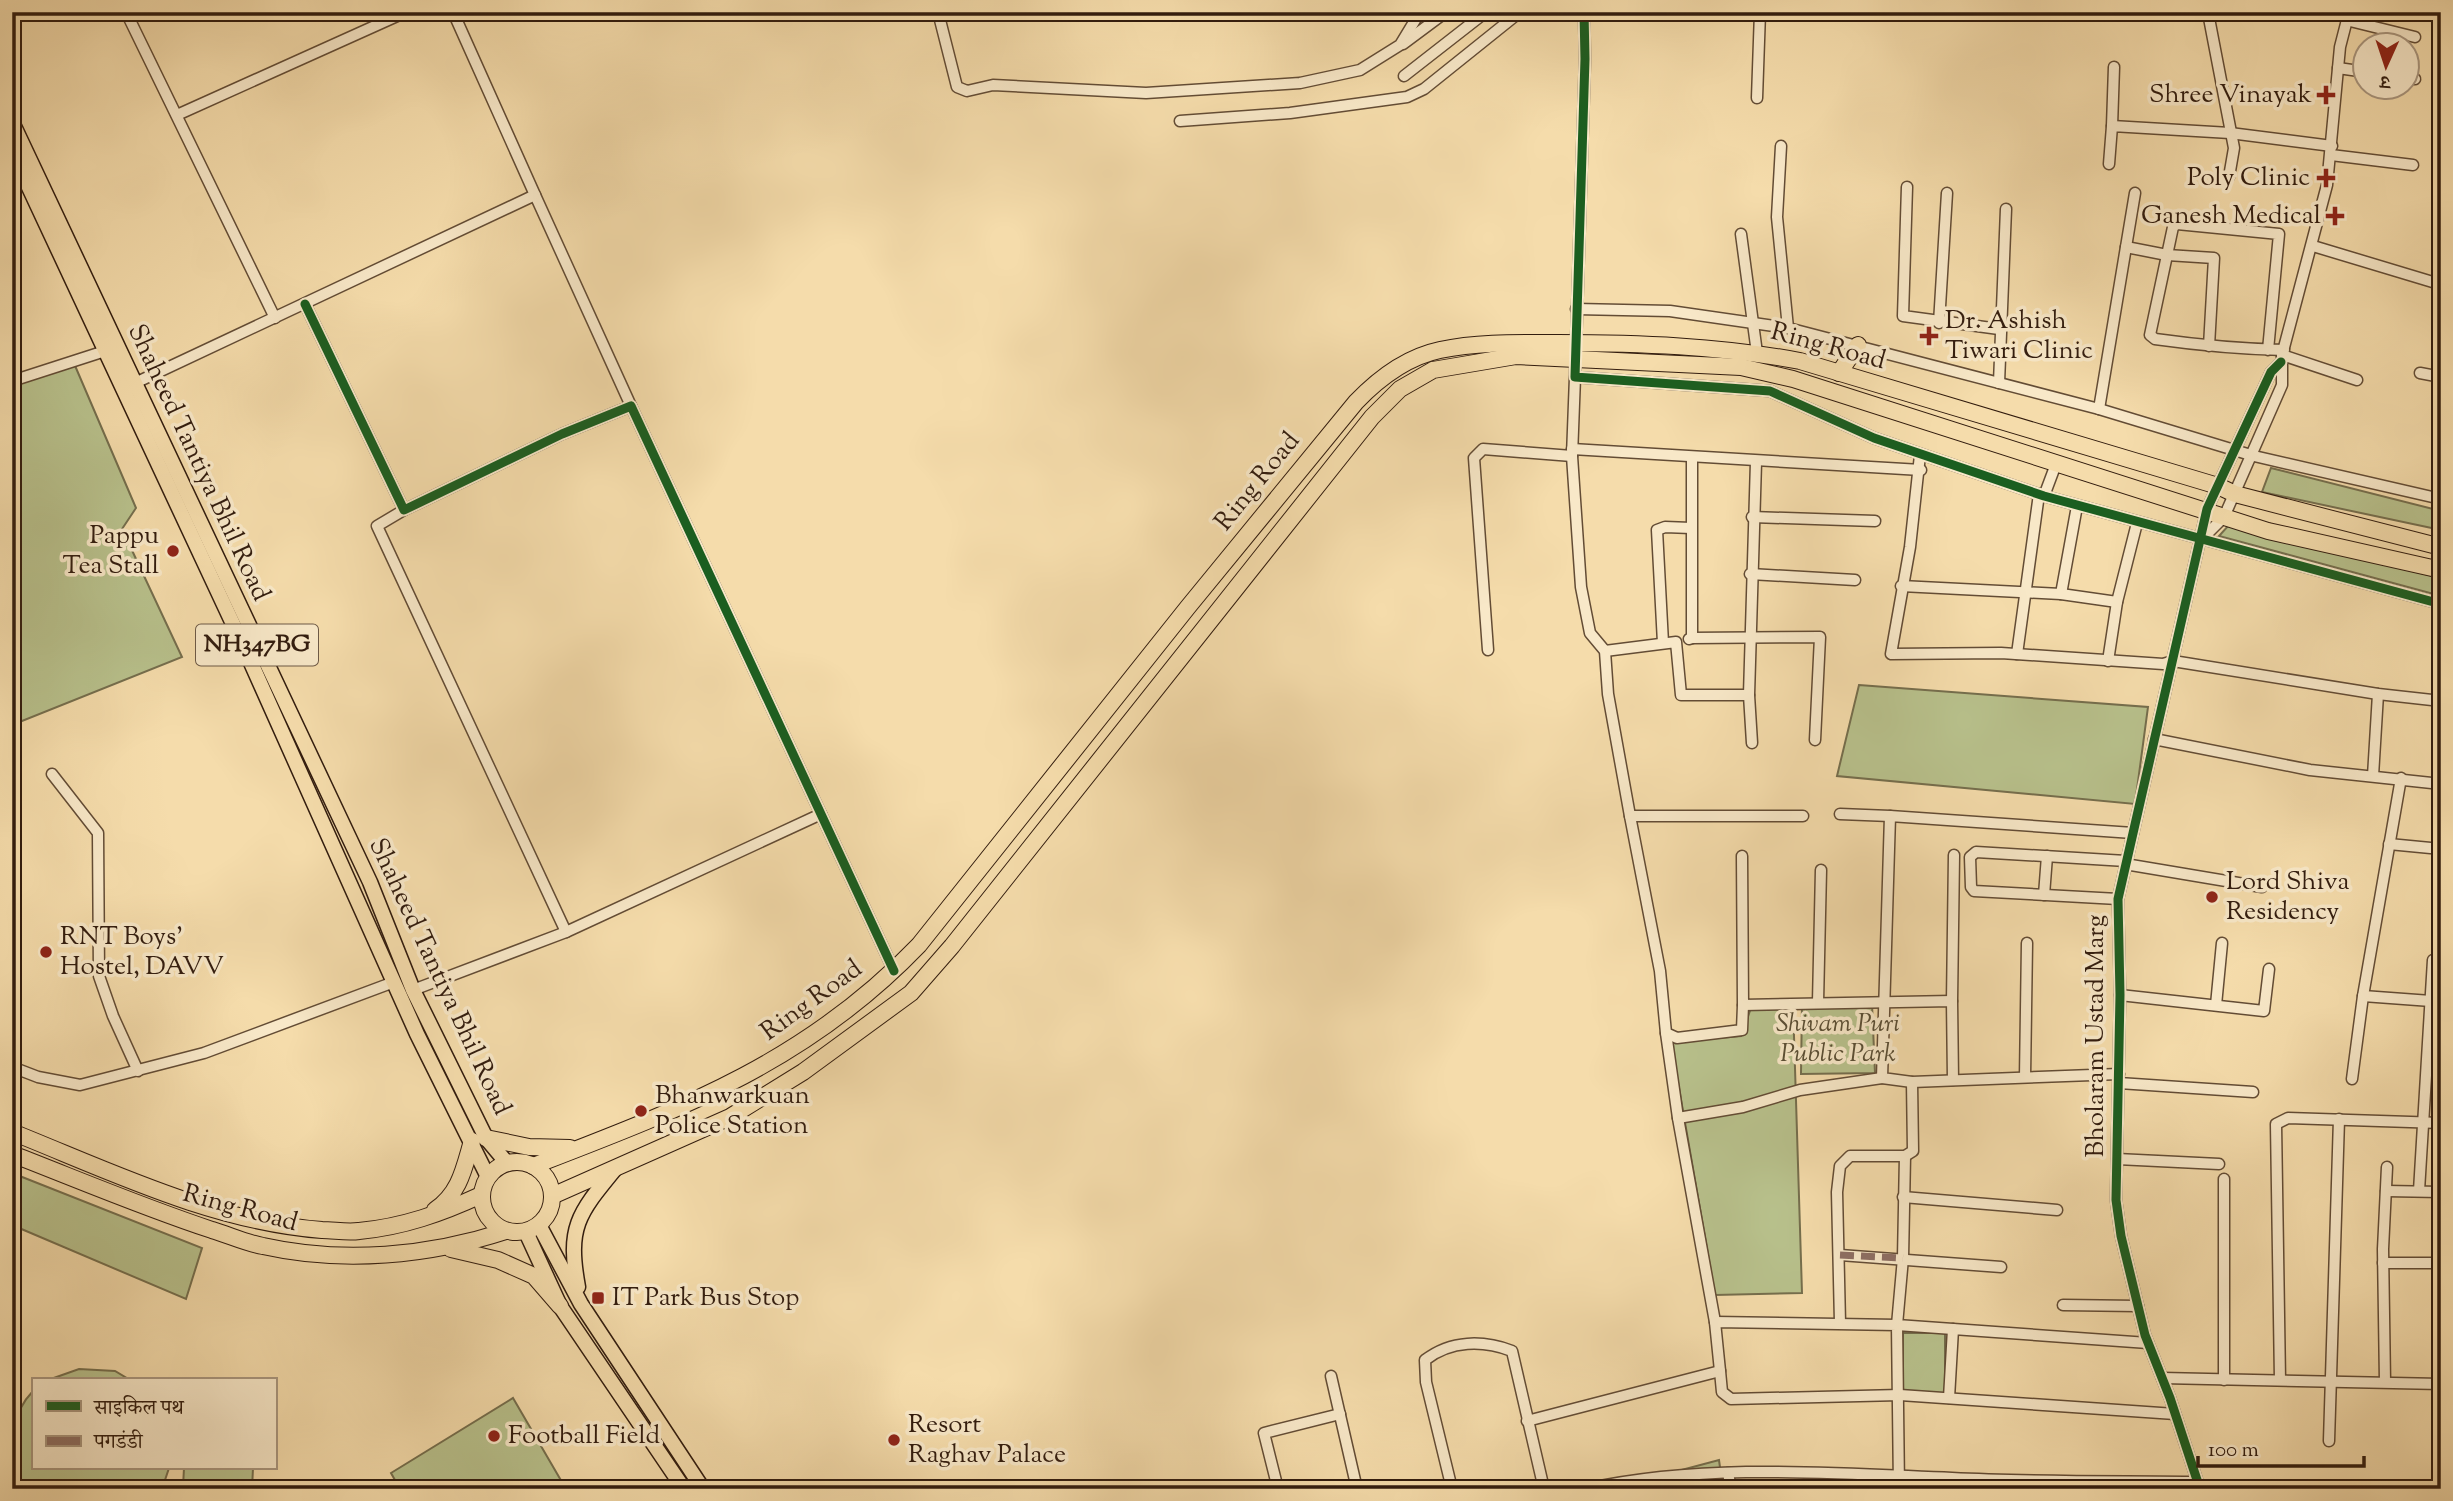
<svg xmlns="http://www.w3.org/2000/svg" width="2453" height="1501" font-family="'Sorts Mill Goudy','Noto Serif Devanagari',serif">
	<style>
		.green { fill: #b8c18c; stroke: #756e4d; stroke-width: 2 }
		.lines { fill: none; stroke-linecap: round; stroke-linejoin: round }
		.minor-casing { stroke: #634c35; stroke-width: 13 }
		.major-casing { stroke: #321c0e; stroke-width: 17 }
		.highway-casing { stroke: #321c0e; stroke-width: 18 }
		.minor { stroke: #f8e8c8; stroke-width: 10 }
		.major { stroke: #f5dcab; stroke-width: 14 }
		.highway { stroke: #f5dcab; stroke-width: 16 }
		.quiet { stroke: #8d6e63; stroke-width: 7; stroke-dasharray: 14 7; stroke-linecap: butt }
		.cycleway-casing { stroke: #f8e8c8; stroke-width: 13 }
		.cycleway { stroke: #1b5e20; stroke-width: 9 }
		.poi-dot { fill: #8f2418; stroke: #f8e8c8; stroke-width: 2.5 }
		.labels { text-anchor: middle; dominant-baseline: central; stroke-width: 7; stroke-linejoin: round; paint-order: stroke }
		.shield { fill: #f8e8c8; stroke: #6d5946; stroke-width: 2 }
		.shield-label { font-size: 24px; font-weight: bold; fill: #321c0e }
		.poi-label { font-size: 26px; fill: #321c0e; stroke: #f8e8c8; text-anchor: start }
		.street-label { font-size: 26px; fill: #321c0e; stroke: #f8e8c8 }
		.park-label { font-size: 26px; font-style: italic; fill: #5a4e34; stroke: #f8e8c8 }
	</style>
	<rect width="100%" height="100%" fill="#f5dcab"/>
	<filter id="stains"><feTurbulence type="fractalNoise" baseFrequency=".00286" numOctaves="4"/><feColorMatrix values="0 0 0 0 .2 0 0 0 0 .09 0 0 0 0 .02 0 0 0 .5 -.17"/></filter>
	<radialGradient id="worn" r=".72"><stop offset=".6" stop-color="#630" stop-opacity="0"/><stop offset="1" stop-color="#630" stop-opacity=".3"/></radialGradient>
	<g class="green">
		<polygon points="73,361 136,508 122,529 182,657 12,725 12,381"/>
		<polygon points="2271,468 2441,511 2441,530 2262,492"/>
		<polygon points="2228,526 2441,578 2441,596 2219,536"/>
		<polygon points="1859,685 2148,707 2135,804 1837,776"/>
		<polygon points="1802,1003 1872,1004 1875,1073 1801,1074"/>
		<polygon points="1793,1004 1802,1293 1715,1295 1671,1042 1741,1036 1751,1008"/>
		<polygon points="12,1173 202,1248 186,1299 12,1225"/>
		<rect x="1903" y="1333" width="42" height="61"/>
		<polygon points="79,1369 115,1371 130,1380 48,1380"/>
		<path d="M33 1391V1468H169L162 1489H12C12 1453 6 1419 33 1391Z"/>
		<polygon points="513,1398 566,1489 400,1489 391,1473"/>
		<polygon points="1719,1460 1723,1489 1610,1489"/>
		<polygon points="184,1468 253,1468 252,1489 183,1487"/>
	</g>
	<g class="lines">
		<g class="minor-casing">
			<g id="minor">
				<polyline points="126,12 275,318"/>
				<polyline points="453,12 535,195"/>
				<polyline points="938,12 957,87 967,91 993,85 1146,93 1300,83 1360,70 1400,45 1420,12"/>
				<polyline points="1584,12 1585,59 1575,377 1770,391 1874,438 2044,496 2441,604"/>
				<polyline points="2209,18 2234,148 2229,177"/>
				<polyline points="2346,20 2415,37"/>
				<polyline points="1403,44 1446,12"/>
				<polyline points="2338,68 2366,72"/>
				<polyline points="1404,76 1486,12"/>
				<polyline points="2408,78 2415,79"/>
				<polyline points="1757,98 1760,12"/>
				<polyline points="177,115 406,12"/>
				<polyline points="1180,121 1290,113 1407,97 1424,89 1520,12"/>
				<polyline points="2112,126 2114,67"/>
				<polyline points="1781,146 1777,217 1788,328"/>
				<polyline points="2331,155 2413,165"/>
				<polyline points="2109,164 2112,126 2230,133 2332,146"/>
				<polyline points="1907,187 1903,316 1999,329"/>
				<polyline points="1741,234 1757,353"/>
				<polyline points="2313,246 2436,283"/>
				<polyline points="2126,247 2167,255 2214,258 2209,346"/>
				<polyline points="305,304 404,510 562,434 631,406 894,971"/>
				<polyline points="1576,309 1670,311 1788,328 2099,409 2254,456 2441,499"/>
				<polyline points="1939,323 1947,193"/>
				<path d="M2268 350 2279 234 2177 224 2173 227 2150 335 2155 339C2198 345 2241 349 2284 350"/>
				<polyline points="2282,355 2357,380"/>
				<polyline points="2420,373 2441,377"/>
				<polyline points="1575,377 1572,456 1581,587 1590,633 1605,651 1608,694 1630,816"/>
				<polyline points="12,381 105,351"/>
				<polyline points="1999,383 2006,209"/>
				<polyline points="133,384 535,195 631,406"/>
				<polyline points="2099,409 2135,193"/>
				<polyline points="1572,449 1921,470"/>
				<polyline points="1920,455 1910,547 1891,654 2001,653 2163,664 2173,661 2378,694 2441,701"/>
				<polyline points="2044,496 2056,464"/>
				<polyline points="404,510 377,526 566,932 821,814"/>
				<polyline points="1752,517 1875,521"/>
				<polyline points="2203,538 2224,517 2282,385 2282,355 2327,185 2340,47 2349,12"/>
				<polyline points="1750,574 1855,580"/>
				<polyline points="1901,586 2061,594 2117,602"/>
				<polyline points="2061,594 2077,506"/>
				<polyline points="1692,638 1820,637 1815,740"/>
				<polyline points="1689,639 1692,638 1692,459"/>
				<polyline points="1663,643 1657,530 1665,527 1691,528"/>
				<polyline points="1488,650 1474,458 1483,449 1572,456"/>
				<polyline points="1605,651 1676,642 1681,695 1749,695 1756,462"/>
				<polyline points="2017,654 2039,494"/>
				<polyline points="2108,661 2117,602 2137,523"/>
				<polyline points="1749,695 1752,743"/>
				<polyline points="2154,739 2310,770 2441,784"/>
				<polyline points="52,774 98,833 99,976 113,1016 138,1071"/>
				<polyline points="2373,776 2378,694"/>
				<polyline points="1840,814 1890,816"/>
				<polyline points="2389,844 2441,849"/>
				<polyline points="1742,856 1743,1005 1952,1001 1953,1080"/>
				<polyline points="2125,864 2262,887"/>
				<polyline points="2044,895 2047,856"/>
				<polyline points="2118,899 1974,891 1971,887 1970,857 1976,852 2126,861"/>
				<polyline points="413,990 566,932"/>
				<polyline points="2120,995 2264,1011 2269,969"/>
				<polyline points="2363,996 2431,1001"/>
				<polyline points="1952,1001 1954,855"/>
				<polyline points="1818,1002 1821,870"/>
				<polyline points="1743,1005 1742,1030 1677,1038 1666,1033 1660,971 1630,816 1803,816"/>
				<polyline points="2216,1005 2222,943"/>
				<polyline points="1666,1033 1678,1118 1715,1322"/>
				<polyline points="12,1067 38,1077 80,1085 204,1053 394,982"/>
				<polyline points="2119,1074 1912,1082 1882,1078 1890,816 2133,833"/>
				<polyline points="2025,1077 2027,943"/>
				<polyline points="2352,1079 2363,996 2401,778"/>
				<polyline points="2119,1083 2253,1092"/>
				<polyline points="1678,1118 1743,1107 1800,1090 1882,1078"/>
				<polyline points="1905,1156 1903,1258 1897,1325 1953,1329"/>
				<polyline points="2117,1159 2219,1164"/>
				<polyline points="2386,1191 2441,1192"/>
				<polyline points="2419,1191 2433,960 2441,961"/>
				<polyline points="1903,1197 2057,1210"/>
				<polyline points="1840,1255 2001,1267"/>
				<polyline points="2383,1263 2441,1263"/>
				<polyline points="2063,1305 2138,1306"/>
				<polyline points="1840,1323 1837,1192 1840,1166 1850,1156 1905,1156 1913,1151 1912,1082"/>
				<polyline points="1720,1371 1715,1322 1897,1325 1899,1489"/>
				<polyline points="1331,1376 1357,1489"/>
				<polyline points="2162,1378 2441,1384"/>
				<polyline points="2224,1380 2224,1179"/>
				<polyline points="2280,1380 2276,1124 2288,1118 2441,1123"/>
				<polyline points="2385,1382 2383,1249 2387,1167"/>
				<polyline points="1949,1398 1953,1329 2148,1343"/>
				<polyline points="1527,1421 1720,1371 1722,1392 1731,1399 1900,1395 2175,1414"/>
				<polyline points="2329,1441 2339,1119"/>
				<polyline points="1728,1473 1731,1489"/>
				<polyline points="1278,1489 1264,1433 1340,1414"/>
				<path d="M1452 1489 1426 1382 1425 1360C1451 1340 1483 1340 1512 1351L1544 1489"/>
				<path d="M1586 1489C1706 1463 1830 1473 1952 1478 2034 1482 2116 1481 2197 1482"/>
				<polyline points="2200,1489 2170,1398 2145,1335 2121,1236 2116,1200 2120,995 2118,899 2207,509 2271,372 2281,362"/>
			</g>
		</g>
		<g class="major-casing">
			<g id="major">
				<polyline points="12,122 370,882 413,990 486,1138 507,1163"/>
				<polyline points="12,151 248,656 417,1034 488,1177"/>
				<polyline points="539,1225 581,1304 703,1489"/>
				<polyline points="526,1232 560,1306 684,1489"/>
				<path d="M578 1287C567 1227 578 1214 615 1169"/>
			</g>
		</g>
		<g class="highway-casing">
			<g id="highway">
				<polyline points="1839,373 1858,345"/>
				<path d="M12 1132C112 1172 214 1222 322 1230 334 1230 347 1233 359 1231 403 1227 442 1213 481 1195"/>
				<polyline points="486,1138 529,1147 570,1148"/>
				<path d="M12 1154C79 1180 145 1208 212 1230 229 1235 246 1243 263 1246 343 1264 429 1256 506 1231"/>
				<circle cx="517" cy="1197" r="35"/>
				<path d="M533 1166C681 1109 807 1062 919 945L1188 607 1356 402C1379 378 1407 357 1440 350 1478 342 1518 343 1557 343 1639 343 1720 346 1800 361L2218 486 2235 494 2441 547"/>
				<polyline points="552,1196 730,1117 803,1072 911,993 952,946 1372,417 1400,389 1433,370 1516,356 1741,367 1793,379 2268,531 2441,570"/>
				<path d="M435 1210C460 1193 464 1168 472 1141"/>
				<polyline points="451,1249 498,1260 534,1276 560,1306"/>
			</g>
		</g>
		<use href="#minor" class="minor"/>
		<use href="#major" class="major"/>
		<use href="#highway" class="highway"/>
		<polyline class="quiet" points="1840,1255 1903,1258"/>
		<g class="cycleway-casing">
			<g id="cycleway">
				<polyline points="1584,12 1585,59 1575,377 1770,391 1874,438 2044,496 2441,604"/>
				<polyline points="305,304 404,510 562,434 631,406 894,971"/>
				<polyline points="2200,1489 2170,1398 2145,1335 2121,1236 2116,1200 2120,995 2118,899 2207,509 2271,372 2281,362"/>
			</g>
		</g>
		<use href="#cycleway" class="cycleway"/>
	</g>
	<g class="poi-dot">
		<path d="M2322.5 84.5h7v7h7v7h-7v7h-7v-7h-7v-7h7z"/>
		<path d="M2322.5 167.5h7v7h7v7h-7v7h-7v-7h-7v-7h7z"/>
		<path d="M2331.5 205.5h7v7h7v7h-7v7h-7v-7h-7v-7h7z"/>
		<path d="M1925.5 325.5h7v7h7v7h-7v7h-7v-7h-7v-7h7z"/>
		<circle cx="173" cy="551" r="7"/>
		<circle cx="2212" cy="897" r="7"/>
		<circle cx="46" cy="952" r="7"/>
		<circle cx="641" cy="1111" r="7"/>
		<rect x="591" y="1291" width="14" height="14" rx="3.5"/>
		<circle cx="494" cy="1436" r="7"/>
		<circle cx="894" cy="1440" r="7"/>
	</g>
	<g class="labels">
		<rect class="shield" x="196" y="624.5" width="122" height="41" rx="5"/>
		<g class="shield-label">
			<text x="257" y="645">NH347BG</text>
		</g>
		<g class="poi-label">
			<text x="2312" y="95" text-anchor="end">Shree Vinayak</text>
			<text x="2310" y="178" text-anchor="end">Poly Clinic</text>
			<text x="2321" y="216" text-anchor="end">Ganesh Medical</text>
			<text x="1945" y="321">Dr. Ashish<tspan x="1945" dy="30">Tiwari Clinic</tspan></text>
			<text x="159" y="536" text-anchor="end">Pappu<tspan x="159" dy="30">Tea Stall</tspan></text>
			<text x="2226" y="882">Lord Shiva<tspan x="2226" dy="30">Residency</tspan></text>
			<text x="60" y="937">RNT Boys'<tspan x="60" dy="30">Hostel, DAVV</tspan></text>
			<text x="655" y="1096">Bhanwarkuan<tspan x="655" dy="30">Police Station</tspan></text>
			<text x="612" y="1298">IT Park Bus Stop</text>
			<text x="908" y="1425">Resort<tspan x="908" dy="30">Raghav Palace</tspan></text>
			<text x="508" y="1436">Football Field</text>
		</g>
		<g class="street-label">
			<text transform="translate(1828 347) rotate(15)">Ring Road</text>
			<text transform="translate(198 463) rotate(65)">Shaheed Tantiya Bhil Road</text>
			<text transform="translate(1258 482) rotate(-51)">Ring Road</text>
			<text transform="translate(439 977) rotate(65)">Shaheed Tantiya Bhil Road</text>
			<text transform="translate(812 1001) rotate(-36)">Ring Road</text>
			<text transform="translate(2096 1036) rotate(-90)">Bholaram Ustad Marg</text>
			<text transform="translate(240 1209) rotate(15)">Ring Road</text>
		</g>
		<g class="park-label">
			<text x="1838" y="1024">Shivam Puri<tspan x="1838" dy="30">Public Park</tspan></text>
		</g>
	</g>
	<rect width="2453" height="1501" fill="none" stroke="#f5dcab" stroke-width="42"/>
	<rect x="14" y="14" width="2425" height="1473" fill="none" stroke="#321c0e" stroke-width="3.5"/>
	<rect x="21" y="21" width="2411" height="1459" fill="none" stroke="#321c0e" stroke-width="2"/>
	<rect x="32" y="1378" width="245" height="91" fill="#f8e8c8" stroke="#a9967e" stroke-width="2"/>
	<rect x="46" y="1401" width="35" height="10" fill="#1b5e20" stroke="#a9967e" stroke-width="2"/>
	<text x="94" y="1414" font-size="21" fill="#321c0e">साइकिल पथ</text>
	<rect x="46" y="1436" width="35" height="10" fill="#8d6e63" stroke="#a9967e" stroke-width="2"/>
	<text x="94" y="1448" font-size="21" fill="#321c0e">पगडंडी</text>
	<g transform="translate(2386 66) rotate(183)"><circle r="33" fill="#f8e8c8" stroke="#a9967e" stroke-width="2"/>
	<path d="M0-5L12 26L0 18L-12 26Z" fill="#8f2418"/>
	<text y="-10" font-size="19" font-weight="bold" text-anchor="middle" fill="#321c0e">उ</text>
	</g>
	<path d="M2198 1456v10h166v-10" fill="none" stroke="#321c0e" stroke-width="3.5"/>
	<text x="2208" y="1456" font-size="21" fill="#321c0e" stroke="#f8e8c8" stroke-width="5" paint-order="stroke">100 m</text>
	<rect width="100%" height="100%" filter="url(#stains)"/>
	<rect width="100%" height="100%" fill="url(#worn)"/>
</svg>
